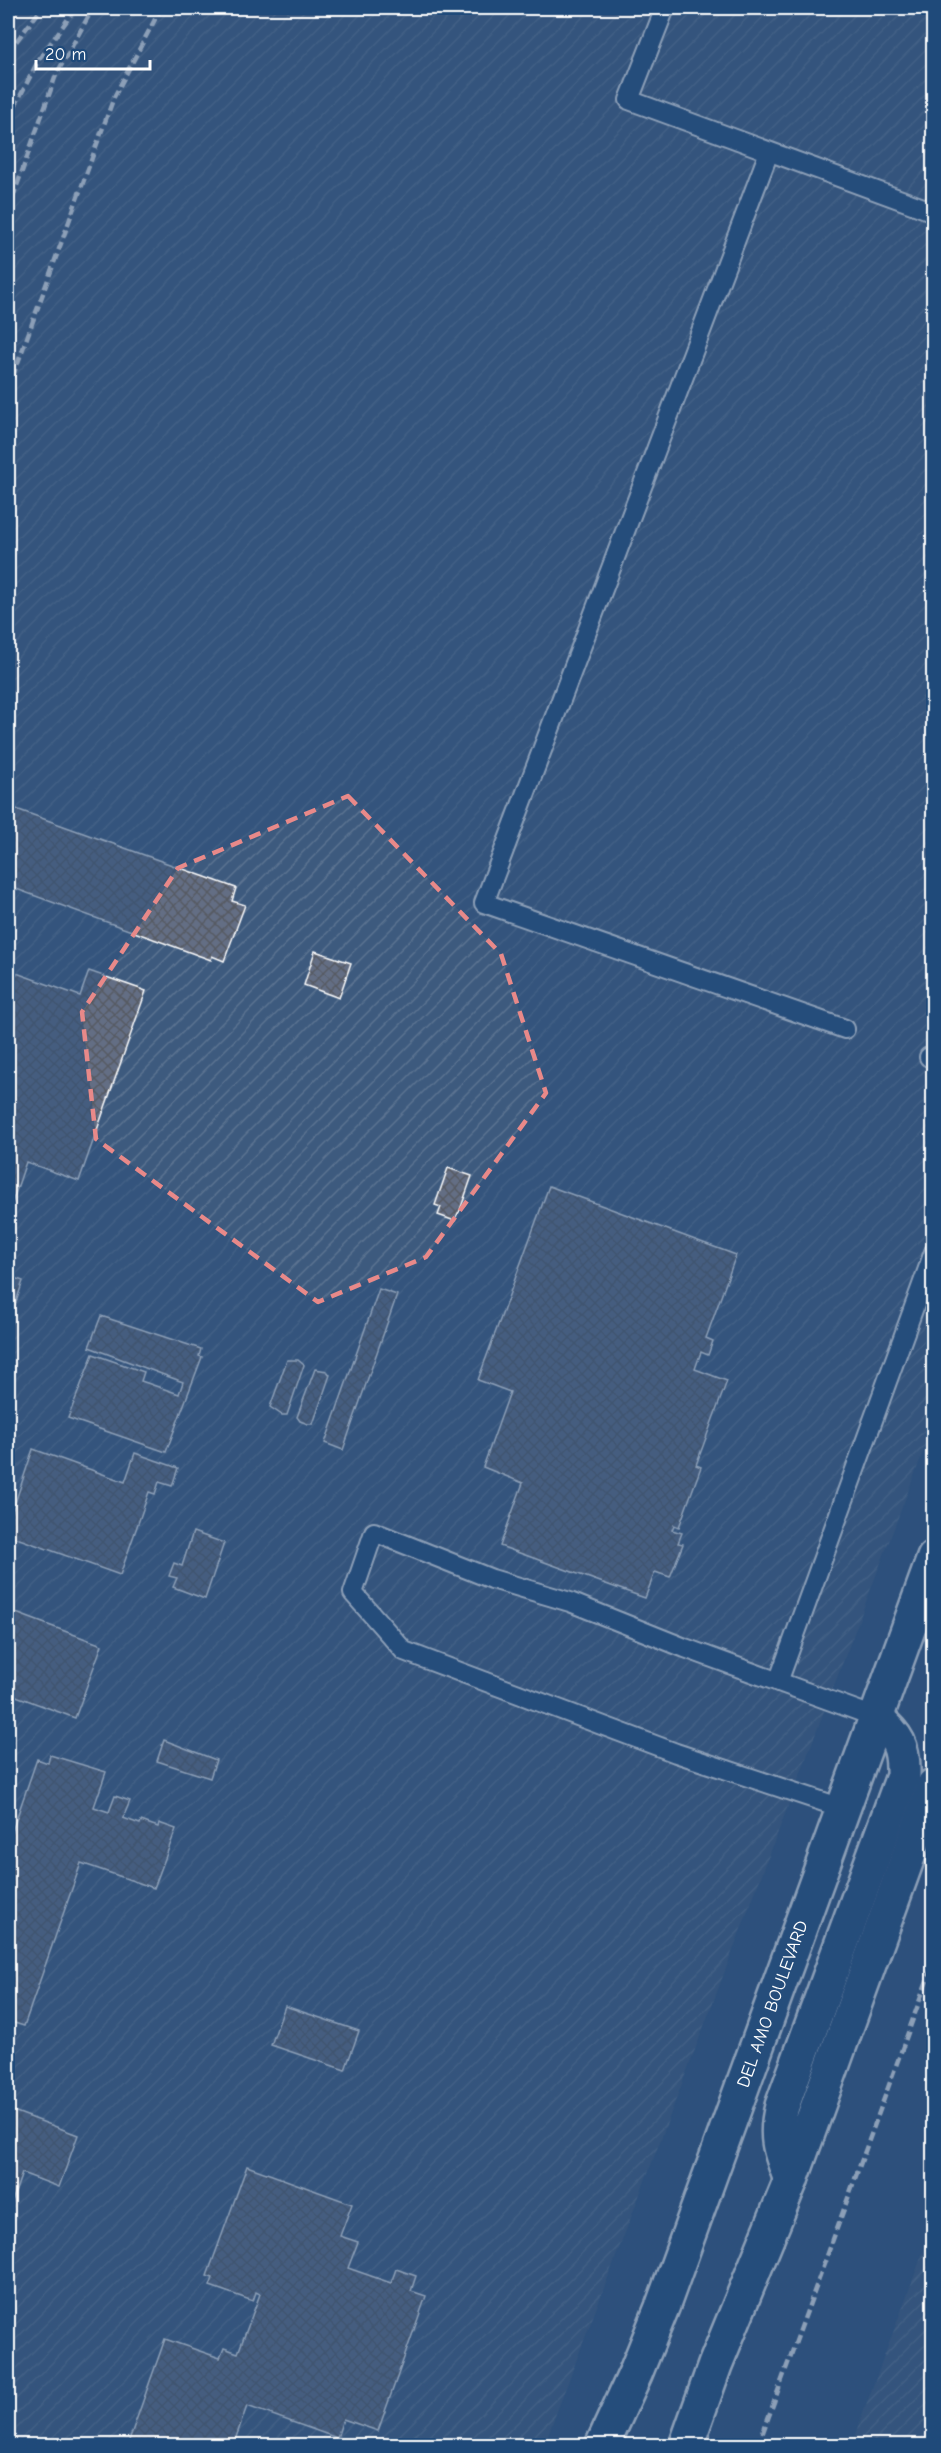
<svg xmlns="http://www.w3.org/2000/svg" width="941" height="2453" font-family="'Comic Neue',sans-serif">
	<style>
		.industrial { fill: url(#industrial-furrows) }
		.building { fill: url(#building-cross-hatch); stroke: #fff; stroke-width: 1.5 }
		.lines { fill: none; stroke-linecap: round; stroke-linejoin: round }
		.lane-casing { stroke: #fff; stroke-width: 22 }
		.secondary-casing { stroke: #fff; stroke-width: 38 }
		.lane { stroke: #1f4a7a; stroke-width: 18 }
		.secondary { stroke: #1f4a7a; stroke-width: 33 }
		.rail { stroke: #fff; stroke-width: 4.5; stroke-dasharray: 9 4.5; stroke-linecap: butt }
		.marked { fill: none; stroke: #e88989; stroke-width: 4.5; stroke-dasharray: 12 8; stroke-linejoin: round }
		.labels { text-anchor: middle; dominant-baseline: central; stroke-width: 5; stroke-linejoin: round; paint-order: stroke }
		.street-label { font-size: 18px; fill: #fff; stroke: #1f4a7a }
	</style>
	<defs>
		<pattern id="industrial-furrows" width="10" height="10" patternUnits="userSpaceOnUse" patternTransform="scale(1.5)"><rect width="10" height="10" fill="#3e5a7e"/><path d="M-1 1l2-2M0 10L10 0M9 11l2-2" fill="none" stroke="#5b7391"/></pattern>
		<pattern id="building-cross-hatch" width="8" height="8" patternUnits="userSpaceOnUse" patternTransform="scale(1.5)"><rect width="8" height="8" fill="#646e84"/><path d="M0 0l8 8M0 8l8-8" fill="none" stroke="#565a62"/></pattern>
	</defs>
	<rect width="100%" height="100%" fill="#2d517c"/>
	<filter id="ink" filterUnits="userSpaceOnUse"><feTurbulence type="fractalNoise" baseFrequency=".0167" numOctaves="2"/><feDisplacementMap in="SourceGraphic" scale="12" xChannelSelector="R" yChannelSelector="G"/><feConvolveMatrix kernelMatrix="1 2 1 2 8 2 1 2 1" color-interpolation-filters="sRGB"/></filter>
	<g filter="url(#ink)">
		<g class="industrial">
			<polygon points="8,8 933,8 933,1426 544,2445 8,2446"/>
			<polygon points="933,2226 933,2445 851,2445"/>
		</g>
		<g class="building">
			<polygon points="8,806 236,888 232,901 245,905 224,961 212,956 211,960 8,886"/>
			<polygon points="315,951 351,963 339,998 304,985"/>
			<polygon points="8,970 80,996 89,971 146,991 79,1181 26,1162 8,1215"/>
			<polygon points="448,1168 472,1176 459,1213 458,1213 455,1221 438,1215 441,1207 435,1205"/>
			<polygon points="549,1186 736,1255 706,1338 713,1341 708,1355 701,1352 695,1369 727,1381 696,1465 701,1467 679,1527 674,1525 672,1530 682,1533 678,1543 683,1544 670,1577 655,1572 645,1598 500,1546 523,1483 483,1467 510,1392 478,1380"/>
			<polygon points="8,1276 23,1281 8,1326"/>
			<polygon points="379,1289 397,1295 343,1450 325,1443"/>
			<polygon points="101,1316 201,1349 199,1356 202,1357 166,1452 68,1418 93,1354 144,1372 141,1381 179,1394 183,1382 89,1347"/>
			<polygon points="287,1360 298,1360 304,1365 287,1415 282,1415 270,1407"/>
			<polygon points="315,1369 327,1371 330,1375 313,1424 308,1424 300,1421 297,1417"/>
			<polygon points="33,1449 125,1482 135,1453 178,1468 172,1486 159,1482 155,1494 149,1492 120,1575 8,1535 8,1524"/>
			<polygon points="193,1532 224,1543 205,1599 173,1587 177,1578 169,1576 174,1563 182,1566"/>
			<polygon points="8,1610 102,1645 75,1718 8,1693"/>
			<polygon points="164,1740 216,1760 210,1778 157,1761"/>
			<polygon points="50,1755 106,1772 94,1807 109,1812 115,1796 130,1801 123,1818 140,1824 141,1821 158,1827 159,1823 176,1829 154,1888 81,1863 24,2026 8,2021 8,1843 37,1759 48,1763"/>
			<polygon points="285,2006 359,2031 345,2070 271,2045"/>
			<polygon points="8,2109 78,2135 59,2187 22,2173 8,2213"/>
			<polygon points="247,2166 352,2204 340,2236 358,2242 348,2268 391,2283 396,2269 416,2276 411,2291 426,2296 378,2431 343,2419 337,2438 247,2406 233,2446 127,2446 165,2339 220,2358 224,2348 238,2353 260,2294 256,2292 253,2301 210,2286 213,2278 207,2276"/>
		</g>
		<g class="lines">
			<g class="lane-casing">
				<g id="lane">
					<polyline points="665,8 629,100 934,212"/>
					<polyline points="769,152 484,903 845,1029"/>
					<polyline points="929,1057 934,1058"/>
					<polyline points="778,1682 934,1252"/>
					<polyline points="842,1808 676,1753 404,1651 353,1593 374,1532 492,1579 570,1602 685,1648 875,1717"/>
				</g>
			</g>
			<g class="secondary-casing">
				<g id="secondary">
					<path d="M791 2180C780 2151 774 2137 782 2106L903 1776C904 1746 898 1736 875 1717"/>
					<path id="s1" d="M602 2446 635 2374 663 2305 934 1558"/>
					<polyline points="686,2446 715,2365 791,2180 934,1785"/>
				</g>
			</g>
			<use href="#lane" class="lane"/>
			<use href="#secondary" class="secondary"/>
			<g class="rail">
				<polyline points="8,52 42,8"/>
				<polyline points="8,120 39,59 76,8"/>
				<polyline points="8,211 56,75 93,8"/>
				<polyline points="8,390 114,97 161,8"/>
				<polyline points="758,2446 934,1961"/>
			</g>
		</g>
	</g>
	<path d="M0 0H941V2453H0ZM348 796 501 954 546 1093 426 1257 318 1302 96 1139 82 1012 178 868Z" fill="#2d517c" fill-opacity=".55" fill-rule="evenodd"/>
	<path class="marked" d="M348 796 501 954 546 1093 426 1257 318 1302 96 1139 82 1012 178 868Z"/>
	<g class="labels">
		<g class="street-label">
			<text stroke="none"><textPath href="#s1" startOffset="474">DEL AMO BOULEVARD</textPath></text>
		</g>
	</g>
	<rect width="941" height="2453" fill="none" stroke="#1f4a7a" stroke-width="30"/>
	<rect x="15" y="15" width="911" height="2423" fill="none" stroke="#fff" stroke-width="2" filter="url(#ink)"/>
	<path d="M36 60v9h114v-9" fill="none" stroke="#ffffff" stroke-width="3"/>
	<text x="45" y="60" font-size="18" fill="#ffffff" stroke="#1f4a7a" stroke-width="4.5" paint-order="stroke">20 m</text>
</svg>
